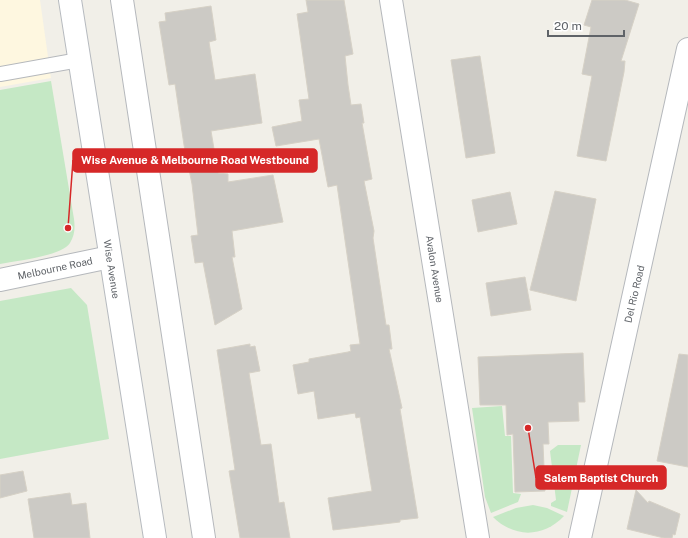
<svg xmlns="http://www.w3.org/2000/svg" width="688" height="538" font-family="'Public Sans',sans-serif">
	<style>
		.commercial { fill: #fef7e0 }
		.green { fill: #c5e8c5 }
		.building { fill: #cccac5; stroke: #d6d1c6 }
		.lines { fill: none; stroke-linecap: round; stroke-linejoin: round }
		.lane-casing { stroke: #b5b8bc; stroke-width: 16 }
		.street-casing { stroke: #b5b8bc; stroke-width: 24 }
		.secondary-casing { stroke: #b6babf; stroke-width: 24 }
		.lane { stroke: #fff; stroke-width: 14 }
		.street { stroke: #fff; stroke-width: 22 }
		.secondary { stroke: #fff; stroke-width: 22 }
		.labels { text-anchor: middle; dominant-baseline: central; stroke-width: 3; stroke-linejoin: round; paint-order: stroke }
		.street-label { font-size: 10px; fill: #5f6368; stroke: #fff }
		.leader { fill: none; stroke: #d62828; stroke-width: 1.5 }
		.callout-dot { fill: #d62828; stroke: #fff; stroke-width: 1.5 }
		.callout { fill: #d62828; stroke: #d62828; stroke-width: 1.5 }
		.callout-label { font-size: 11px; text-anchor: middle; font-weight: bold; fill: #fff }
	</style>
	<rect width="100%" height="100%" fill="#f1efe8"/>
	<polygon class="commercial" points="0,0 40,0 51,78 0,87"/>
	<g class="green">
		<path d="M51 81 74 219C75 228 75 235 70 243 62 256 16 261 0 264V90Z"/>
		<polygon points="71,288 87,305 109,439 0,459 0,301"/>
		<polygon points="502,406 505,436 511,436 513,493 521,494 518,502 491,513 485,497 472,408"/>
		<polygon points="558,445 581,445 567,512 551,506 551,503 556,500 550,451"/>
		<path d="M533 505 547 508 564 516C543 538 514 538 493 517L516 508Z"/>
	</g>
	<g class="building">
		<polygon points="306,0 344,0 353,54 345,56 348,85 351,105 361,104 364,123 362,123 372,179 364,181 374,231 373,238 386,325 389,325 392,349 389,349 402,408 400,409 418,518 400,520 400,522 333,530 328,498 372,491 360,417 356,418 355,413 318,419 314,391 298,394 293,365 309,362 309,359 348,352 351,351 350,345 360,344 337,185 328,187 319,139 276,146 272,127 302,121 299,100 309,99 297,14 308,12"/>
		<polygon points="592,0 625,0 639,4 621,61 625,61 624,72 606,161 577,156 592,76 582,74 591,27 584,25"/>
		<polygon points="211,6 216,40 209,42 215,80 255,74 262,123 211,131 218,173 228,174 228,182 273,175 283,222 232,231 235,257 232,257 242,309 215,325 203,262 195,263 191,236 198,235 192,184 184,145 175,84 169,85 159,22 166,21 165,13"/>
		<polygon points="480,56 495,153 466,158 451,60"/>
		<polygon points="555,191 596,199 576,301 530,290"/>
		<polygon points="510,192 517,224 478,232 472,200"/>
		<polygon points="525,277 531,310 491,316 486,283"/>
		<polygon points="250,344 250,347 255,346 260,371 249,373 261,445 271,444 279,503 284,502 290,538 240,538 229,471 235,470 217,350"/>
		<polygon points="583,353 585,402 578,402 579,421 548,422 549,444 543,444 545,491 515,492 513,434 507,435 506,405 480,405 478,357"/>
		<polygon points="679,354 688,355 688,467 657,461"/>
		<polygon points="23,471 27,491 0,498 0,475"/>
		<polygon points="636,490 648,503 649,501 680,514 675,535 673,534 672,538 664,538 627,529"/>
		<polygon points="70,493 72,505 86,503 90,538 34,538 28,499"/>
	</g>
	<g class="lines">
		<g class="lane-casing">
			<polyline id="lane" points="0,74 79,60"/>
		</g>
		<g class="street-casing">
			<g id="street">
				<polyline points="122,0 204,538"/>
				<polyline points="391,0 478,538"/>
				<polyline points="0,280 110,257"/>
				<polyline points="580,538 688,49"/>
			</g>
		</g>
		<g class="secondary-casing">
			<polyline id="secondary" points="70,0 155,538"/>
		</g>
		<use href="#lane" class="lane"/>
		<use href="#street" class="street"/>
		<use href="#secondary" class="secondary"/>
	</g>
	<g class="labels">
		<g class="street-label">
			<text transform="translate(55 268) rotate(-12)">Melbourne Road</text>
			<text transform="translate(112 269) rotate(81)">Wise Avenue</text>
			<text transform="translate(435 269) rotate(81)">Avalon Avenue</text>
			<text transform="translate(634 294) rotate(-77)">Del Rio Road</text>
		</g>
	</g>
	<path class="leader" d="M68 228L73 160M528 428L536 478"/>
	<g class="callout-dot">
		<circle cx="68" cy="228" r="4"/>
		<circle cx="528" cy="428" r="4"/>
	</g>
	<g class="callout">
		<rect x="73" y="149" width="244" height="23" rx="4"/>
		<rect x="536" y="466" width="130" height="23" rx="4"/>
	</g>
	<g class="callout-label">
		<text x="195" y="164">Wise Avenue &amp; Melbourne Road Westbound</text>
		<text x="601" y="482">Salem Baptist Church</text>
	</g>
	<path d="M548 30v6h76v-6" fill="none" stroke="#5f6368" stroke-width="2"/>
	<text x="554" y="30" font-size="12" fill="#5f6368" stroke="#ffffff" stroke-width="3" paint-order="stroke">20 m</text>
</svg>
